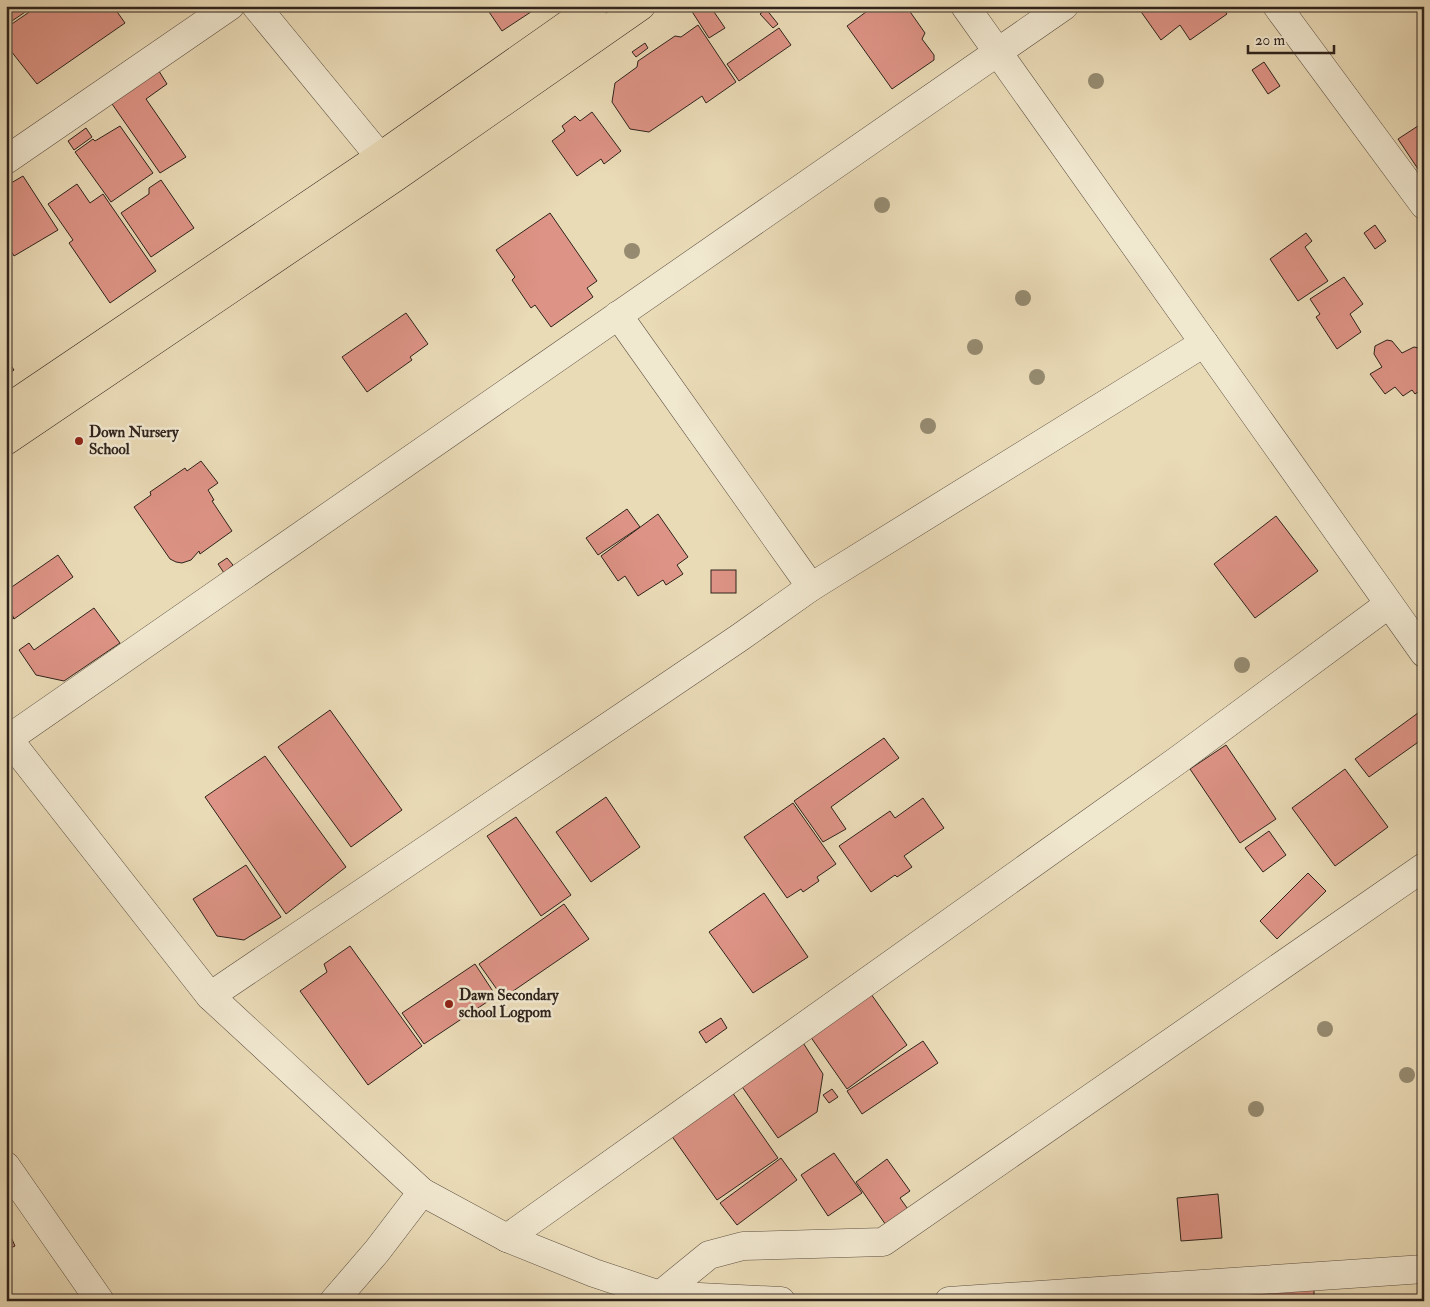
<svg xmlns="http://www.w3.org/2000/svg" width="1430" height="1307" font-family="'IM FELL Double Pica',serif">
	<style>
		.building { fill: #dd9385; stroke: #2f231c }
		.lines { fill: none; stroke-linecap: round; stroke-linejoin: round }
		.minor-casing { stroke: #5e5143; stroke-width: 29 }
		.major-casing { stroke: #2f231c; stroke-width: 29 }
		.minor { stroke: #f1e8d0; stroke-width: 28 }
		.major { stroke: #eadbb7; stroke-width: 28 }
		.tree { fill: #968b71 }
		.poi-dot { fill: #8f2418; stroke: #f1e8d0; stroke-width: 2 }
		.labels { text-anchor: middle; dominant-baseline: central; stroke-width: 5; stroke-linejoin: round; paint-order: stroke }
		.poi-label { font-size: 15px; font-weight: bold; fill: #2f231c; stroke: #f1e8d0; text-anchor: start }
	</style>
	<rect width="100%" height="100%" fill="#eadbb7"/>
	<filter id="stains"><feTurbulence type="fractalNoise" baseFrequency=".004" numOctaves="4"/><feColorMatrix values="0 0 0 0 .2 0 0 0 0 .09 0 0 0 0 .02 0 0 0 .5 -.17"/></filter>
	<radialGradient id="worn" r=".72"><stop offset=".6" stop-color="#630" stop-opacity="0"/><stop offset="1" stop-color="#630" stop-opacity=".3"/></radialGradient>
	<g class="building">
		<polygon points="6,6 34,6 6,25"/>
		<polygon points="38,6 113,6 125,23 37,84 7,46 9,45 6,41 6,28"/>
		<polygon points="485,6 540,6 502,31"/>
		<polygon points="696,6 710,6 725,28 709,38 691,10"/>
		<polygon points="874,6 906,6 925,33 922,39 934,55 934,60 892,89 847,26"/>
		<polygon points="1137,6 1221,6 1227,14 1190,40 1180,25 1161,40"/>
		<polygon points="766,9 778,24 773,28 760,14"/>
		<polygon points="698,25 736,82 706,103 702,96 649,132 630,129 612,102 615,83 637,67 638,61 675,36 681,37"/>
		<polygon points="779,28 791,45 739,81 727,64"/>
		<polygon points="645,43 648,48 636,57 632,52"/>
		<polygon points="1264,62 1280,86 1268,94 1252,70"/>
		<polygon points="157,68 167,84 146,99 186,157 160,173 110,101"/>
		<polygon points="592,112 621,151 604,164 601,159 577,176 552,141 565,131 562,126 575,116 580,121"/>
		<polygon points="1421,124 1424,129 1424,178 1398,139"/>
		<polygon points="120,126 153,173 111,202 75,152 93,139 95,141"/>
		<polygon points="86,128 92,137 74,150 68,141"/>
		<polygon points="23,176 58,230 14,256 6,242 6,186"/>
		<polygon points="161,180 194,228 151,257 121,213 149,194 149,188"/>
		<polygon points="77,184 90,203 103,194 156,271 110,303 69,243 73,240 48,204"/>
		<polygon points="550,213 597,281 587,288 593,297 551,327 535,305 531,308 512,280 515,277 496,250"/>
		<polygon points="1375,225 1386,241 1375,249 1364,233"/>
		<polygon points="1306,233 1312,241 1305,247 1328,281 1298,301 1270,259"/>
		<polygon points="1344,277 1363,304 1350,314 1361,332 1337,349 1316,317 1320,314 1310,299"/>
		<polygon points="406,313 428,344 410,357 412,360 367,392 342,357"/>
		<polygon points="1387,340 1392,341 1402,353 1414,347 1419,348 1424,354 1422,389 1415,394 1412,390 1403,396 1395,387 1385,394 1370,374 1382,367 1374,354 1375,346"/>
		<polygon points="6,358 14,370 6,375"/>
		<polygon points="201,461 218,483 208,490 214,500 212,501 232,531 200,554 199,551 191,560 182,563 176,562 170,559 134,507 151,495 150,492 185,468 187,471"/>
		<polygon points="627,509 640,527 598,555 586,538"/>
		<polygon points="658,514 688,557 677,565 683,574 666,585 663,580 638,596 625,576 618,581 601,556"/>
		<polygon points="1276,516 1318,571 1255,618 1214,564"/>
		<polygon points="58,555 73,577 14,619 6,607 6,591"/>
		<polygon points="227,558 233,565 224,573 218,564"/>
		<rect x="711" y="570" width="25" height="23"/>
		<polygon points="6,607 14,618 6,623"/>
		<polygon points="94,608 120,643 64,681 36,675 19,650 29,643 34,650"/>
		<polygon points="330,710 402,810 351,847 278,747"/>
		<polygon points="1418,713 1424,720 1424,738 1369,777 1355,759"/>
		<polygon points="884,738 899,758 831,807 846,829 823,842 794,801"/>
		<polygon points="1226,745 1276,819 1240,843 1190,769"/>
		<polygon points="265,756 346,867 286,914 205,797"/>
		<polygon points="1345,769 1388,827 1335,866 1292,808"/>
		<polygon points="606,797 640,847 591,882 556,832"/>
		<polygon points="923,798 944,828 904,856 912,867 897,877 895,875 871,892 839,846 890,811 895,818"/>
		<polygon points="793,803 836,864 817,877 819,881 803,892 801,889 787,898 744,837"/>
		<polygon points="516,817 571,895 541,916 487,836"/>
		<polygon points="1269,831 1286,855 1263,872 1245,848"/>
		<polygon points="246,865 281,917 244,940 217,936 193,899"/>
		<polygon points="1308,873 1326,891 1277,939 1260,921"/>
		<polygon points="764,893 808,957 753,993 709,932"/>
		<polygon points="564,904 589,939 503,998 479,964"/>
		<polygon points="350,946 422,1046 368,1085 300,991 327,972 324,964"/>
		<polygon points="475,964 496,996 424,1044 402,1013"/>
		<polygon points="871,994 907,1045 847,1089 810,1036"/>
		<polygon points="721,1018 727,1028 706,1043 699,1032"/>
		<polygon points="800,1038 823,1074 817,1112 778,1138 738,1081"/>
		<polygon points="923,1041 938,1063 862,1114 847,1091"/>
		<polygon points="832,1089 838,1097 829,1103 823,1095"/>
		<polygon points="732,1092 778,1158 717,1200 671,1135"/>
		<polygon points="834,1153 862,1193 828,1216 801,1175"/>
		<polygon points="781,1158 797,1180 737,1225 720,1203"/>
		<polygon points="887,1159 910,1191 900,1198 910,1212 888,1228 856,1182"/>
		<polygon points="1218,1194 1222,1238 1181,1241 1177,1198"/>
		<polygon points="11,1237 15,1246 6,1250 6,1239"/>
		<polygon points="1314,1284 1314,1301 1225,1301 1225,1285"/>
	</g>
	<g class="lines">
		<g class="minor-casing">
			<g id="minor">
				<polyline points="256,6 394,174"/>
				<polyline points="965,6 1424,653"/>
				<polyline points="1277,6 1424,205"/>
				<polyline points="6,160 230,6"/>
				<polyline points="618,315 811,587"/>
				<polyline points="6,736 210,996 422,1192 507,1238 1178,760 1389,604"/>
				<polyline points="8,739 1064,6"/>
				<polyline points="210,996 739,638 811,587 1204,343"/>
				<polyline points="6,1166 100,1301"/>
				<polyline points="507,1238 594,1273 660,1295 781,1301"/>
				<polyline points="660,1295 709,1255 743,1246 883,1242 1424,867"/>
				<polyline points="334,1301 377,1251 422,1192"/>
				<polyline points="949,1301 1424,1269"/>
			</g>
		</g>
		<g class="major-casing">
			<g id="major">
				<polyline points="6,409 379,157 594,6"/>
				<polyline points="6,441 396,177 641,6"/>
			</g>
		</g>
		<use href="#minor" class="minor"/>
		<use href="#major" class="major"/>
	</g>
	<g class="tree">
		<circle cx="1096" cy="81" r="8"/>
		<circle cx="882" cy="205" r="8"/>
		<circle cx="632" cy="251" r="8"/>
		<circle cx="1023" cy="298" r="8"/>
		<circle cx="975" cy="347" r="8"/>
		<circle cx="1037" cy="377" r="8"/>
		<circle cx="928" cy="426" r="8"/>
		<circle cx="1242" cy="665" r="8"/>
		<circle cx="1325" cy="1029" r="8"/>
		<circle cx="1407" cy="1075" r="8"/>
		<circle cx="1256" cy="1109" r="8"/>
	</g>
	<g class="poi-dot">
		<circle cx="79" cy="441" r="5"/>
		<circle cx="449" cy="1004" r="5"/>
	</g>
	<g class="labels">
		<g class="poi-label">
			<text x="89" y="432">Down Nursery<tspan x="89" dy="17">School</tspan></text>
			<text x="459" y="995">Dawn Secondary<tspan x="459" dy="17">school Logpom</tspan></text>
		</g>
	</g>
	<rect width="1430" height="1307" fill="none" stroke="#eadbb7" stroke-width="25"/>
	<rect x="8" y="8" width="1415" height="1292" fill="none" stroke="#2f231c" stroke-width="2.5"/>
	<rect x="12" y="12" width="1405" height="1282" fill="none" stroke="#2f231c"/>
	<path d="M1248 45v8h86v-8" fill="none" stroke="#2f231c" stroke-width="2.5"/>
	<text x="1255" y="45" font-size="15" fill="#2f231c" stroke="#f1e8d0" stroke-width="4" paint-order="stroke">20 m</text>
	<rect width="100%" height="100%" filter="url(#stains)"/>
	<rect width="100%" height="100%" fill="url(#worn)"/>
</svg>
